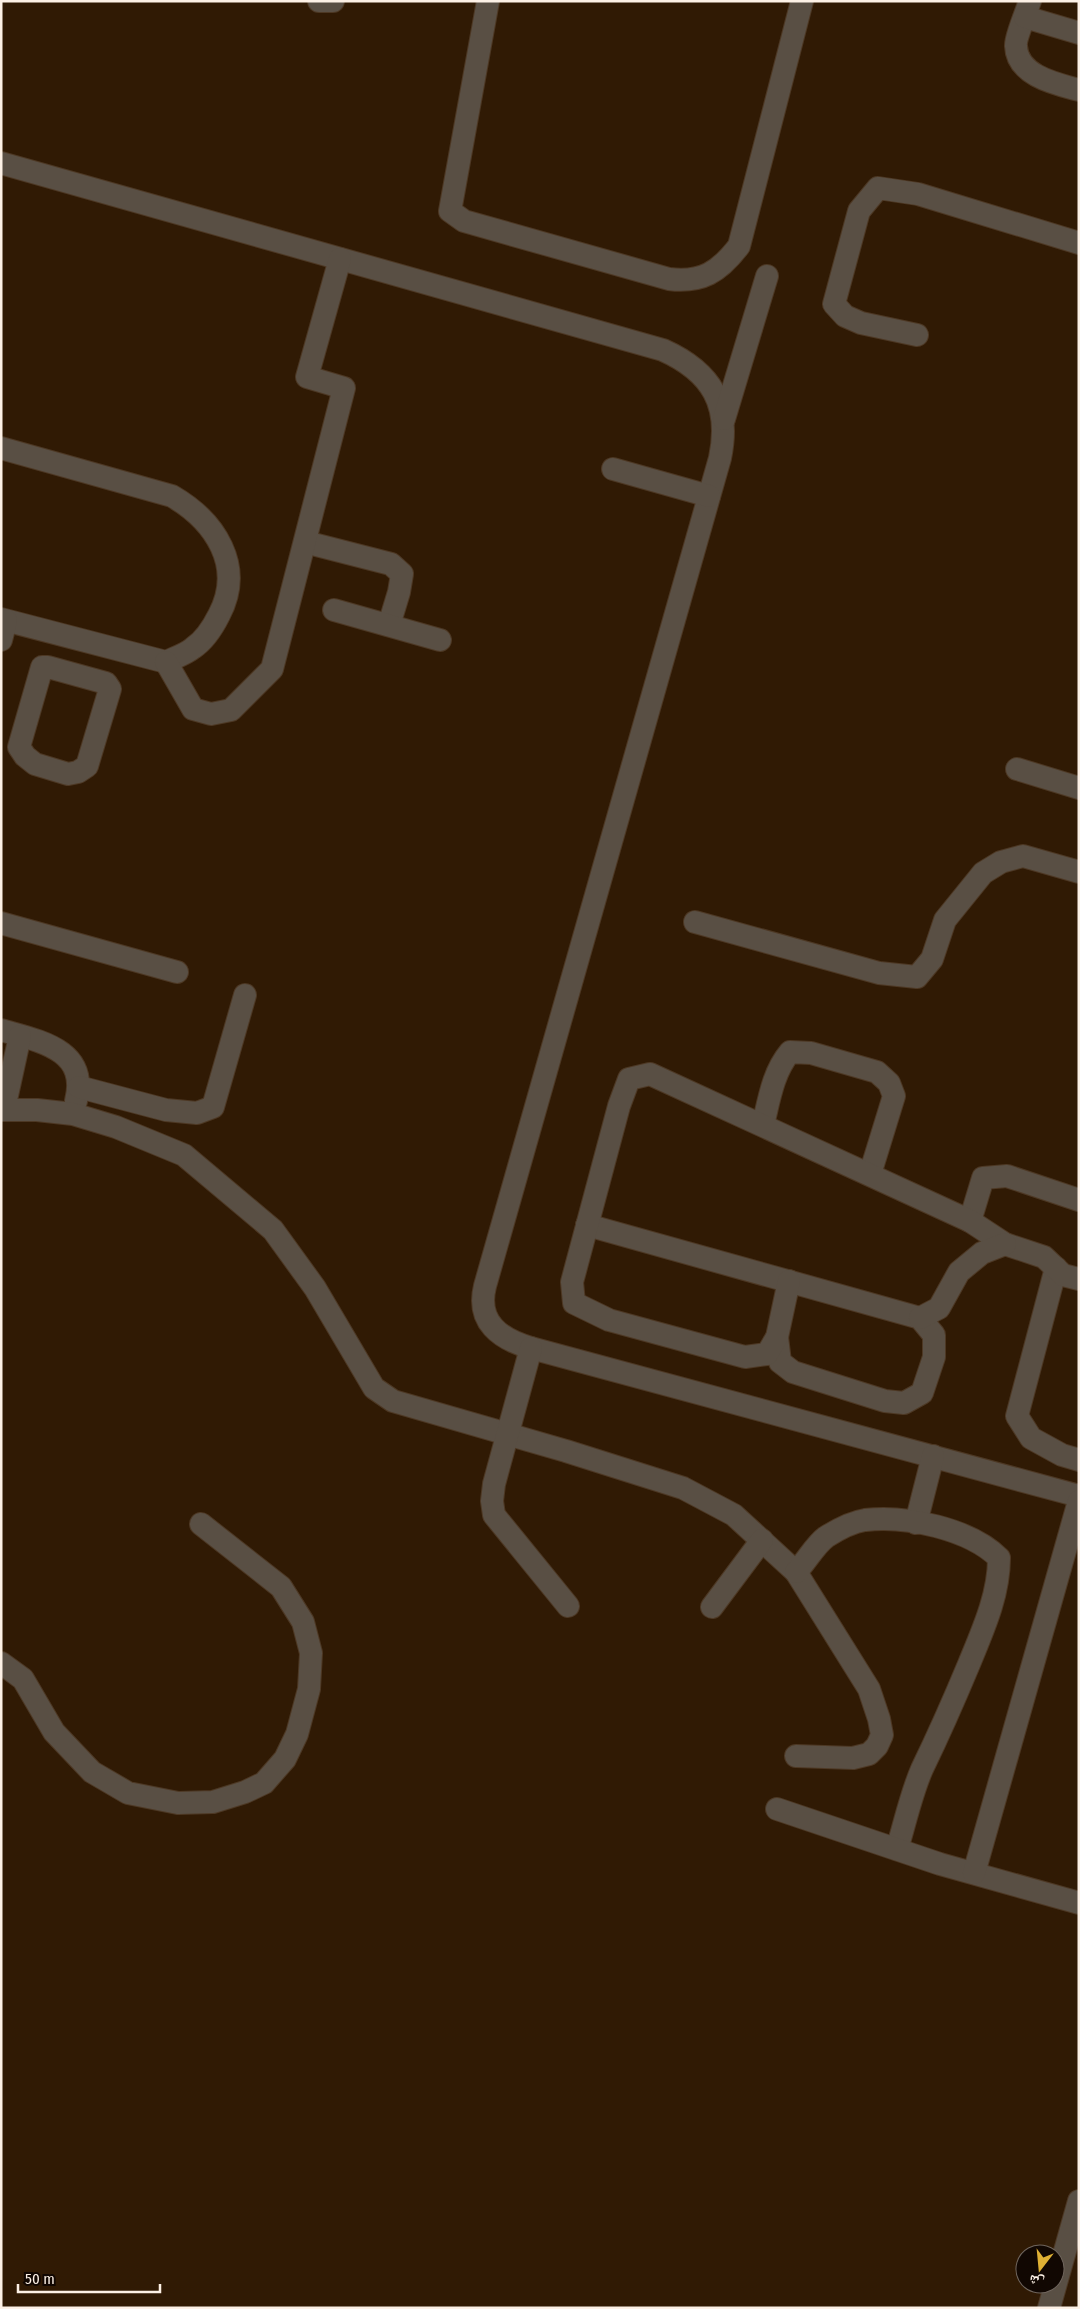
<svg xmlns="http://www.w3.org/2000/svg" width="1080" height="2309" font-family="'Fira Sans Condensed','Noto Naskh Arabic',sans-serif">
	<style>
		.lines { fill: none; stroke-linecap: round; stroke-linejoin: round }
		.minor-casing { stroke: #4d3824; stroke-width: 24 }
		.minor { stroke: #594f44; stroke-width: 22 }
	</style>
	<rect width="100%" height="100%" fill="#301a04"/>
	<g class="lines">
		<g class="minor-casing">
			<g id="minor">
				<polyline points="319,1 333,1"/>
				<path d="M488 1 450 211 464 221 669 279C702 283 719 272 739 246L802 1"/>
				<path d="M1030 1C1027 10 1015 39 1016 46 1017 76 1057 84 1079 90"/>
				<polyline points="1025,17 1079,33"/>
				<path d="M1 163 663 350C712 372 731 405 720 458L485 1286C476 1322 500 1339 531 1348L1079 1496"/>
				<polyline points="917,335 861,323 845,316 834,304 859,211 878,188 918,194 1079,243"/>
				<polyline points="724,419 767,276"/>
				<path d="M1 448 172 496C215 521 245 566 219 615 213 627 205 640 193 648 186 654 174 658 166 662L1 619"/>
				<polyline points="613,469 709,496"/>
				<polyline points="305,542 391,564 402,574 399,592 389,625"/>
				<polyline points="334,610 440,640"/>
				<polyline points="1,640 6,621"/>
				<polyline points="166,662 193,709 211,714 231,710 272,669 344,388 307,377 340,259"/>
				<polygon points="42,667 48,667 106,683 110,689 87,766 78,772 68,774 35,764 25,756 19,747"/>
				<polyline points="1017,769 1079,788"/>
				<polyline points="695,922 879,973 917,977 932,959 945,920 983,873 1001,862 1023,856 1079,872"/>
				<polyline points="1,923 177,972"/>
				<path d="M1 1030C39 1041 89 1049 76 1101"/>
				<polyline points="79,1087 166,1110 197,1113 213,1107 245,995"/>
				<polyline points="4,1109 20,1036"/>
				<polyline points="1,1110 37,1110 73,1114 116,1127 184,1155 273,1230 315,1288 374,1388 393,1401 566,1451 683,1488 734,1515 796,1572 869,1689 879,1719 882,1735 877,1746 869,1754 853,1758 796,1756"/>
				<path d="M763 1125C769 1100 773 1072 790 1052L811 1053 877 1072 889 1083 894 1096 870 1174"/>
				<polyline points="970,1221 983,1178 1007,1176 1079,1200"/>
				<polyline points="587,1225 920,1318 934,1335 934,1357 922,1393 904,1403 885,1401 793,1372 780,1362 777,1337"/>
				<polyline points="1056,1268 1017,1416 1031,1438 1062,1455 1079,1460"/>
				<polyline points="789,1281 777,1337 767,1354 745,1357 609,1320 574,1303 572,1282 619,1106 629,1079 650,1074 970,1221 1005,1244 1044,1257 1063,1275 1079,1279"/>
				<polyline points="920,1318 939,1308 959,1272 982,1253 1005,1244"/>
				<polyline points="531,1348 494,1484 492,1501 494,1515 568,1606"/>
				<polyline points="916,1523 933,1456"/>
				<path d="M796 1572C806 1562 815 1545 826 1537 837 1530 852 1522 865 1520 906 1515 970 1529 999 1558 999 1595 983 1630 969 1664 954 1700 939 1734 922 1769 911 1794 905 1823 897 1849"/>
				<polyline points="712,1607 762,1540"/>
				<polyline points="1,1663 23,1679 54,1732 92,1772 128,1793 178,1803 213,1802 245,1792 264,1783 285,1759 297,1734 309,1689 311,1653 303,1622 281,1587 201,1524"/>
				<polyline points="777,1809 940,1864 1079,1903"/>
				<polyline points="974,1873 1079,1501"/>
				<polyline points="1049,2308 1079,2201"/>
			</g>
		</g>
		<use href="#minor" class="minor"/>
	</g>
	<rect width="1080" height="2309" fill="none" stroke="#fdf1e6" stroke-width="5"/>
	<g transform="translate(1040 2269) rotate(196)"><circle r="24" fill="#110702" stroke="#6f655d"/>
	<path d="M0-4L9 19L0 12L-9 19Z" fill="#dfb034"/>
	<text y="-8" font-size="14" font-weight="bold" text-anchor="middle" fill="#fdf1e6">ش</text>
	</g>
	<path d="M18 2284v8h142v-8" fill="none" stroke="#fdf1e6" stroke-width="2.5"/>
	<text x="25" y="2284" font-size="15" fill="#fdf1e6" stroke="#110702" stroke-width="4" paint-order="stroke">50 m</text>
</svg>
